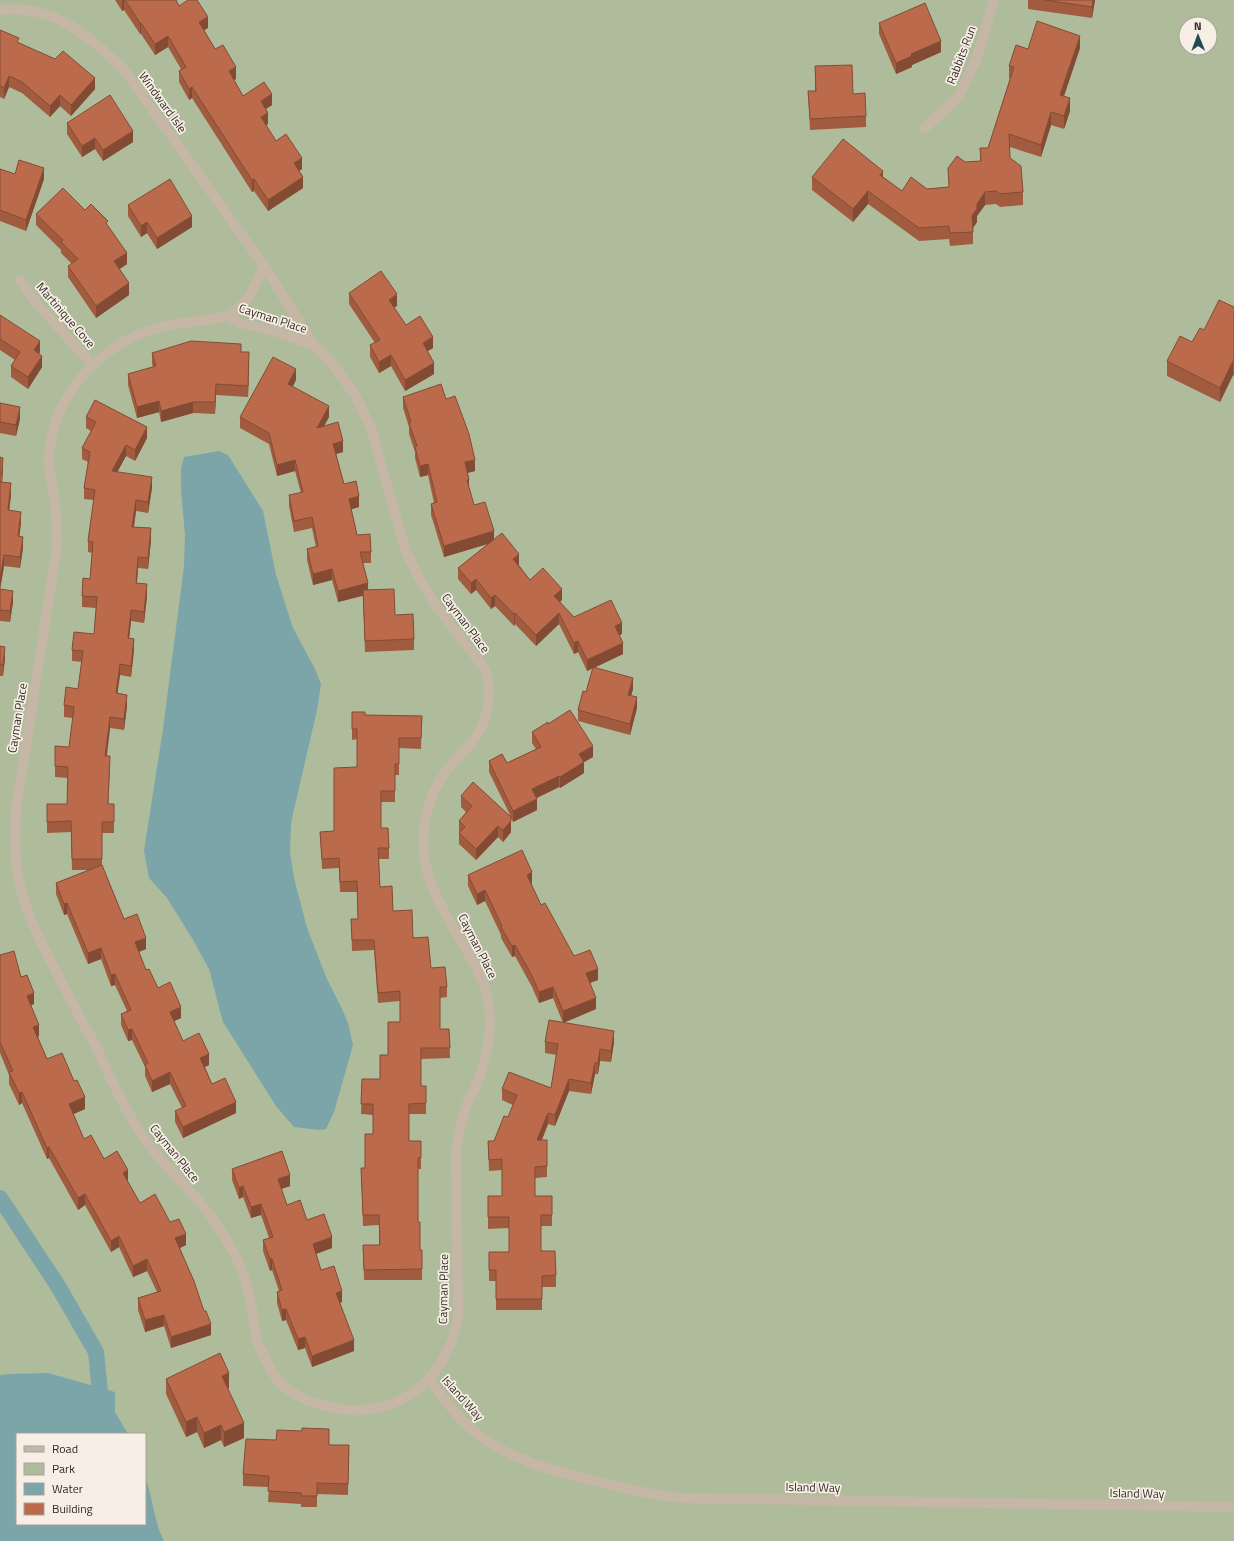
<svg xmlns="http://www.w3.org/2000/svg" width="1234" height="1541" font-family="'Titillium Web',sans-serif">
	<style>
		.green { fill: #afbc9b; fill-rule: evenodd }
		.water { fill: #7ba5a9 }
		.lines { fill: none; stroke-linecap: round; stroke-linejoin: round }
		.canal { stroke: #7ba5a9; stroke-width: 16 }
		.minor { stroke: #c5b6a6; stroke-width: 10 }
		.wall { fill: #a15c40 }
		.shaded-wall { fill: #834b34 }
		.building { fill: #bb6b4b; stroke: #834b34 }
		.labels { text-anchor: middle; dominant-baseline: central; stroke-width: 3.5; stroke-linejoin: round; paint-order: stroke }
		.street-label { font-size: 12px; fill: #322b26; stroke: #f7efe5 }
	</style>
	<rect width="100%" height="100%" fill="#eee5d9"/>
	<path class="green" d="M0 0H1234V1541H0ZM1186 24H1210V48H1186ZM17 1434H145V1524H17Z"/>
	<g class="water">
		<polygon points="219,451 228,455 263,511 276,575 293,628 315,669 321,684 317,710 291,823 290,852 294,878 307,928 327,979 342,1009 348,1023 353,1045 334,1112 326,1129 319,1130 294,1127 276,1106 223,1022 209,969 192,938 167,898 149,878 144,851 163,729 184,566 185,535 181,490 181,468 184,457"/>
		<path d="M48 1373 115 1392V1412L128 1434H17V1524H145V1477C153 1498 154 1522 164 1541H0V1375L9 1374Z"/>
	</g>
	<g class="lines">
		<polyline class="canal" points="0,1198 58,1286 96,1352 103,1422 108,1434"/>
		<g class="minor">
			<path d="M0 10C54 4 89 36 125 71L264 266 314 345"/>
			<polyline points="925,128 959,96 976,60 994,0"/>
			<polyline points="20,280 38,305 93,365"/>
			<path d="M227 316 240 323 271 330 314 345 332 363 355 395 371 428 405 549 419 578 436 606 485 669C493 692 489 718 475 738 466 750 456 759 447 770 434 787 426 808 424 829 417 880 451 920 473 962 480 976 487 989 489 1005 492 1032 486 1062 475 1088 472 1095 467 1102 465 1110 460 1123 458 1137 456 1151L458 1318C446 1385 389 1425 322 1405 304 1400 285 1391 274 1375 271 1372 270 1367 268 1364 265 1357 261 1351 258 1344 254 1332 254 1317 251 1305 248 1287 242 1267 233 1251 223 1233 211 1215 198 1200 183 1183 167 1168 154 1151 145 1139 136 1127 129 1114 116 1091 106 1067 94 1043 81 1020 69 996 57 973 40 941 22 906 17 870 14 850 15 829 16 809L57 547C57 530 57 513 54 496 52 483 48 470 49 457 52 395 102 342 161 327 182 322 205 321 227 316Z"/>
			<path d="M227 316C251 302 252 290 264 266"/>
			<path d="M429 1379C443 1398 457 1417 475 1432 511 1461 555 1471 599 1482 626 1489 654 1495 682 1498L1234 1507"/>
		</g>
	</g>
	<g class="wall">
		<polygon points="115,0 176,0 179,6 208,28 204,30 215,49 236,79 234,80 243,96 272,105 266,109 268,124 266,125 276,141 302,169 299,171 303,188 268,211 254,191 252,192 192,98 189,100 179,82 179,71 181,69 168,47 155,55 141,34 140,34 124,10 122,11"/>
		<polygon points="1028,0 1095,0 1092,18 1028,9"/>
		<polygon points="879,23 941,52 912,65 912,67 896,74 879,34"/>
		<polygon points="0,31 19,43 95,89 71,116 60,106 50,117 22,93 9,87 4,99 0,97"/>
		<polygon points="1080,48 1064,96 1070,111 1064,129 1051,125 1041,157 1010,147 1010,158 1023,192 1023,205 1000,207 996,204 985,205 977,216 977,222 973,228 973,244 950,246 949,239 919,241 868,204 853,222 812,190 812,177 883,177 902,191 949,187 948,168 965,162 980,161 980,148 988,148 1010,79 1009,78 1009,66 1028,49"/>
		<polygon points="815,66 853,94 866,116 866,127 810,130 808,91 815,91"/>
		<polygon points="67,123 133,142 103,161 95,149 82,157 67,134"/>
		<polygon points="0,169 15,174 44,179 26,231 0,221"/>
		<polygon points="128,205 192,227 157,249 147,233 141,237 128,216"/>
		<polygon points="85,210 108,226 127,264 119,269 129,295 96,318 68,277 68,266 72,264 61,253 61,250 36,225 36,214"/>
		<polygon points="349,293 397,306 394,307 406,325 433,348 427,351 434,374 405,391 391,366 379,373 370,357 370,345 375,343 349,304"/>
		<polygon points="1234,307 1234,376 1233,375 1220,402 1167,376 1167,361 1192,342"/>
		<polygon points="0,315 40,352 39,353 42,367 28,389 11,377 11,366 15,360 0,350"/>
		<polygon points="241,352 249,363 248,397 216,395 215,414 193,413 161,422 159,412 137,418 128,385 128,374 153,367 152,364 152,353"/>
		<polygon points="296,380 293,386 329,417 324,426 343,452 336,454 344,484 359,507 351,509 357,535 371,552 371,563 363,563 368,590 395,615 414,639 414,650 365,652 363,596 338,602 332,580 313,585 307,560 307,549 316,547 312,528 294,532 289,506 289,495 301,493 295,471 277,476 269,444 240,428 240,417"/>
		<polygon points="403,397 446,399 475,471 468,473 469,488 474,505 494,540 519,565 530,580 562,600 560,602 574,617 622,634 620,635 623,654 594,668 633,689 631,696 637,708 630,735 578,721 578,710 586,692 593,668 587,671 578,652 574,654 559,624 536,646 515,624 514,626 495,606 491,609 476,590 471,594 458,579 458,568 488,544 444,557 431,515 431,504 434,503 428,475 420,477 415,458 415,452 409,434 409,427 403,408"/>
		<polygon points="0,403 20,419 16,436 0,433"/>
		<polygon points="86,417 147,438 135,461 126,456 117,472 152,488 148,513 136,511 134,527 151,540 148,569 138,568 137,583 147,596 144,623 131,621 129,639 134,650 131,677 120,675 117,694 127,706 124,730 110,728 107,756 110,767 108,804 114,804 114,833 102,833 102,865 124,919 146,949 139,952 146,970 158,988 181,1018 174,1021 183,1041 209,1065 205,1067 212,1084 236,1113 183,1138 175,1122 175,1111 182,1108 170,1084 152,1092 145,1076 145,1067 132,1040 128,1041 121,1025 121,1014 127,1011 115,985 111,986 101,959 88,964 67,914 64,915 56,894 56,883 88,870 72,870 71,832 47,833 47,804 67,804 68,778 55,777 55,766 69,747 73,718 64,717 64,705 78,689 82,662 72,661 72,650 94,634 96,608 82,607 82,596 90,579 92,553 88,552 88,541 94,500 84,499 84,488 88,462 82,459 82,448 91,431 86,428"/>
		<polygon points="0,457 3,469 2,482 11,495 9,510 21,523 19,536 23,548 20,568 4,566 0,589 13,602 10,622 0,621"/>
		<polygon points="0,646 5,658 3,676 0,676"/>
		<polygon points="352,712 365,715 422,716 421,749 399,748 399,775 395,775 395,802 381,802 381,828 389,848 389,859 379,859 380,887 393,911 413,938 431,968 447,987 447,997 440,998 440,1029 449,1029 450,1058 421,1059 421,1086 426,1086 426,1114 409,1114 409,1141 421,1141 421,1169 418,1169 418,1222 420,1250 422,1250 422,1280 364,1280 363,1245 379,1245 379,1225 363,1226 361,1168 365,1168 373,1134 373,1115 361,1114 362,1079 380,1079 400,1022 400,1001 378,1003 374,950 352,951 351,919 358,919 357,892 340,892 339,868 322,869 320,832 334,831 357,767 357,739 352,740"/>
		<polygon points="548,724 593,757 584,762 584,773 560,788 559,787 537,798 537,810 513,822 511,818 511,832 503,842 498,837 476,860 459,844 459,833 460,833 459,832 459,821 466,812 461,807 461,796 510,815 489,772 489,761 507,763 536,749 532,743 532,732"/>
		<polygon points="468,875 532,884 531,884 541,905 574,956 598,980 590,983 596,1009 563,1023 553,998 539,1003 532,987 515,956 512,957 501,938 501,935 485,901 477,905 468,886"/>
		<polygon points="0,955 21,977 34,1004 31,1005 39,1036 38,1037 47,1059 85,1109 73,1114 84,1139 104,1159 128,1182 140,1203 170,1222 186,1245 180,1248 211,1335 171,1348 164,1326 145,1332 138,1310 138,1298 157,1292 147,1271 133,1277 119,1247 111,1252 85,1205 78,1210 49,1158 47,1159 22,1103 19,1105 9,1084 9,1075 0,1053"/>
		<polygon points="545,1042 614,1042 611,1062 600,1061 598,1074 595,1074 591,1094 569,1091 555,1126 548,1124 542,1140 547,1140 547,1177 535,1178 535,1196 552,1196 552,1226 541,1226 541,1251 556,1275 556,1287 542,1287 542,1310 496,1310 496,1281 489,1281 489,1252 509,1252 509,1228 488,1229 488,1196 502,1196 502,1170 489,1171 488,1141 494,1141 508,1117 513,1105 502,1100 502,1089 551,1088 557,1055 545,1053"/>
		<polygon points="232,1169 290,1186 281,1189 287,1205 307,1220 332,1248 316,1254 321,1270 342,1302 340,1303 354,1351 312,1367 305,1348 298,1350 286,1320 282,1321 277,1303 277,1292 279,1291 272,1270 270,1271 263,1251 263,1240 269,1238 261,1215 251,1218 243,1197 239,1199 232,1180"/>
		<polygon points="166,1379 229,1388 228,1388 244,1438 224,1447 221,1440 204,1448 197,1432 186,1437 166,1394"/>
		<polygon points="329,1445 349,1445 348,1495 317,1494 317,1507 301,1507 301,1504 268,1502 269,1487 243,1486 243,1474"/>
	</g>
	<g class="shaded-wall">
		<polygon points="122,0 124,0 124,10 122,11"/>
		<polygon points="1093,0 1095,0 1092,18 1092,7"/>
		<polygon points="208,17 208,28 199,33 199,22"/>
		<rect x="140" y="23" width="1" height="11"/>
		<polygon points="168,36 168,47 155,55 155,44"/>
		<polygon points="1080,36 1080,48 1060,108 1060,95"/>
		<polygon points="941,41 941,52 912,65 912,67 896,74 896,63 911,54"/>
		<polygon points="236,67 236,79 229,82 229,71"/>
		<polygon points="9,76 9,87 4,99 4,88"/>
		<polygon points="95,78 95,89 71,116 71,105"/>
		<polygon points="192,87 192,98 189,100 189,89"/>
		<polygon points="272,94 272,105 261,112 261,101"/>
		<polygon points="60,95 60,106 50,117 50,106"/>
		<polygon points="1070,98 1070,111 1064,129 1064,116"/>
		<polygon points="1051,112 1051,125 1041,157 1041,145"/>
		<polygon points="268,113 268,124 261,128 261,117"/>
		<polygon points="133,131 133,142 103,161 103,150"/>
		<polygon points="95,138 95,149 82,157 82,146"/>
		<polygon points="302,158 302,169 294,174 294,163"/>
		<polygon points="44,168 44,179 26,231 26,220"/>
		<polygon points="883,171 883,184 880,175"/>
		<polygon points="303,177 303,188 268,211 268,200"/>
		<polygon points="254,179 254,191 252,192 252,180"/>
		<polygon points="868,191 868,204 853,222 853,209"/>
		<polygon points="985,192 985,205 977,216 977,222 972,229 972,216 977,204"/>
		<polygon points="192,216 192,227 157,249 157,238"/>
		<polygon points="147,222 147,233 141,237 141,226"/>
		<polygon points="127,253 127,264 114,273 114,261"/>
		<polygon points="129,283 129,295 96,318 96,306"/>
		<polygon points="397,294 397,306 389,311 389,300"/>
		<polygon points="433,337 433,348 423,354 423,343"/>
		<polygon points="40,341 40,352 34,361 34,350"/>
		<polygon points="249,352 249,363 248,397 248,386"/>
		<polygon points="391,355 391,366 379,373 379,362"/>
		<polygon points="42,356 42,367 28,389 28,377"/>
		<polygon points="1233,361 1233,375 1220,402 1220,388"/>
		<polygon points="434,363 434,374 405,391 405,380"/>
		<polygon points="296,369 296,380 288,395 288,384"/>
		<polygon points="216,384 216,395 215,414 215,402"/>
		<polygon points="159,401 159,412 137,418 137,407"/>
		<polygon points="193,402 193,413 161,422 161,411"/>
		<polygon points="329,406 329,417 317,439 317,428"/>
		<polygon points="20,407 20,419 16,436 16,425"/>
		<polygon points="147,427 147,438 135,461 135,450"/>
		<polygon points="343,441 343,452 333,455 333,444"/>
		<polygon points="126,445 126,456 112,482 112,471"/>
		<polygon points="3,458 3,469 2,484 2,473"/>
		<polygon points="295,460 295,471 277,476 277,465"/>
		<polygon points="475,460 475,471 465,473 465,462"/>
		<polygon points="428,464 428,475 420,477 420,466"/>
		<polygon points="152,477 152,488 148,513 148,502"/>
		<polygon points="467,480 469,480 469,491"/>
		<polygon points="11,483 11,495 8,521 8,510"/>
		<polygon points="359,496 359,507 349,510 349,499"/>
		<polygon points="136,500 136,511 132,538 132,527"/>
		<polygon points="21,512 21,523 18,548 18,536"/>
		<polygon points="151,528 151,540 148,569 148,558"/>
		<polygon points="494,531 494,542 444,557 444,546"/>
		<polygon points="23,537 23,548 20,568 20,557"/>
		<polygon points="519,554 519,565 513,570 513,559"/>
		<polygon points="4,555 4,566 0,590 0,579"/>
		<polygon points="138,557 138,568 136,594 136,583"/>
		<polygon points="332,569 332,580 313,585 313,574"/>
		<polygon points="476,579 476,590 471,594 471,583"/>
		<polygon points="368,583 368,594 338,602 338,591"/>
		<polygon points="147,584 147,596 144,623 144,612"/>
		<polygon points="562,589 562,600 554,607 554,596"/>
		<polygon points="13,591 13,602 10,622 10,611"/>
		<polygon points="495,595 495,606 491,609 491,598"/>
		<polygon points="131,610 131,621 128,650 128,638"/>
		<polygon points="515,613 515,624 514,626 514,614"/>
		<polygon points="559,613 559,624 536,646 536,635"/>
		<polygon points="622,623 622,634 615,637 615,626"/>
		<polygon points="134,639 134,650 131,677 131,666"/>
		<polygon points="578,641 578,652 574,654 574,643"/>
		<polygon points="623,643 623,654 587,671 587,660"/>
		<polygon points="5,647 5,658 3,676 3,665"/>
		<polygon points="120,664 120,675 116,704 116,693"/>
		<polygon points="633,678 633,689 628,706 628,695"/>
		<polygon points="127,695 127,706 124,730 124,719"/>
		<polygon points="637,697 637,708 630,735 630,724"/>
		<polygon points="110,717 110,728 105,767 105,756"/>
		<polygon points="593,746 593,757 579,765 579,754"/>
		<polygon points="584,762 584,773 560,788 560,777"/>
		<polygon points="559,776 559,787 532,800 532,789"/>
		<polygon points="537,799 537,810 513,822 513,811"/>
		<polygon points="511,821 511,832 503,842 503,830"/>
		<polygon points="498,826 498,837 476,860 476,849"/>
		<polygon points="532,872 532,884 527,886 527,875"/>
		<polygon points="485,890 485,901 477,905 477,894"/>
		<polygon points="67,903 67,914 64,915 64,904"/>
		<polygon points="146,938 146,949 135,953 135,942"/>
		<polygon points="515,945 515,956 512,957 512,946"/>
		<polygon points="101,948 101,959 88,964 88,953"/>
		<polygon points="598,969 598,980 586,984 586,973"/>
		<polygon points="115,974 115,985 111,986 111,975"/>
		<polygon points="553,987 553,998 539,1003 539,992"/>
		<polygon points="34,993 34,1004 27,1007 27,996"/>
		<polygon points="596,998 596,1009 563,1023 563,1011"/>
		<polygon points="181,1007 181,1018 170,1023 170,1012"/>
		<polygon points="39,1025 39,1036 33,1039 33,1027"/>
		<polygon points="132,1029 132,1040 128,1041 128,1030"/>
		<polygon points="614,1031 614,1042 611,1062 611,1051"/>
		<polygon points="600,1049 600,1061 598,1074 598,1063"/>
		<polygon points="209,1054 209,1065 200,1069 200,1058"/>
		<polygon points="595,1063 595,1074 591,1094 591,1083"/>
		<polygon points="170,1072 170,1084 152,1092 152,1081"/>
		<polygon points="569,1079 569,1091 555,1126 555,1115"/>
		<polygon points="22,1092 22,1103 19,1105 19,1093"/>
		<polygon points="85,1097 85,1109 69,1116 69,1104"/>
		<polygon points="236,1102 236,1113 183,1138 183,1127"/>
		<polygon points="548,1113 548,1124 537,1151 537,1140"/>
		<polygon points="49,1147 49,1158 47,1159 47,1148"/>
		<polygon points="128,1170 128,1182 123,1173"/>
		<polygon points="290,1175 290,1186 278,1190 278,1179"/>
		<polygon points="243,1186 243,1197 239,1199 239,1188"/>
		<polygon points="85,1194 85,1205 78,1210 78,1198"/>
		<polygon points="261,1204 261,1215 251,1218 251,1207"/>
		<polygon points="186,1234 186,1245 175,1250 175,1238"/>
		<polygon points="119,1236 119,1247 111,1252 111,1241"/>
		<polygon points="332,1237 332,1248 313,1255 313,1244"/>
		<polygon points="147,1259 147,1271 133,1277 133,1266"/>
		<polygon points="270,1259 272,1259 272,1270 270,1271"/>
		<polygon points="342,1291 342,1302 336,1304 336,1293"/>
		<polygon points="286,1309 286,1320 282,1321 282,1310"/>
		<polygon points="164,1315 164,1326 145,1332 145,1320"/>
		<polygon points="211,1324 211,1335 171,1348 171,1337"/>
		<polygon points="305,1337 305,1348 298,1350 298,1339"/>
		<polygon points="354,1340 354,1351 312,1367 312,1356"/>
		<polygon points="229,1373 229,1388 222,1391 222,1376"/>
		<polygon points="197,1417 197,1432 186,1437 186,1422"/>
		<polygon points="244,1423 244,1438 224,1447 224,1432"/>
		<polygon points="221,1425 221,1440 204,1448 204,1433"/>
	</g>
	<g class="building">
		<polygon points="125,0 176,0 179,6 188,0 197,0 208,17 199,22 215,49 223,45 236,67 229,71 243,96 264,82 272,94 261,101 268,113 261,117 276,141 286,134 302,158 294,163 303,177 268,200 254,179 252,180 192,87 189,89 179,71 186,67 168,36 155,44 141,23 140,23"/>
		<polygon points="1045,0 1093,0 1092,7"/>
		<polygon points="925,3 941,41 911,54 912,56 896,63 879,23"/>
		<polygon points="1037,21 1080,36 1060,95 1070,98 1064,116 1051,112 1041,145 1009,134 1010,158 1021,166 1023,192 1000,194 996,191 985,192 977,204 977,209 972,216 973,232 950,233 949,226 919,228 868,191 853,209 812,177 843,139 883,171 880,175 902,191 911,177 927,189 949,187 948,168 957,156 965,162 981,161 980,148 988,148 1014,67 1009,66 1016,45 1028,49"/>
		<polygon points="0,30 19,38 17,42 55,59 63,51 95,78 71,105 60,95 50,106 22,82 9,76 4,88 0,86"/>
		<polygon points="852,65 853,94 865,93 866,116 810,119 808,91 816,91 815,66"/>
		<polygon points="110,95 133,131 103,150 95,138 82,146 67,123"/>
		<polygon points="19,160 44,168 26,220 0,210 0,169 15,174"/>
		<polygon points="170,179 192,216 157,238 147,222 141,226 128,205"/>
		<polygon points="63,188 85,210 91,204 108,221 106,223 127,253 114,261 129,283 96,306 68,266 78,259 61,242 63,240 36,214"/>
		<polygon points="381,271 397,294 389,300 406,325 420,316 433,337 423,343 434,363 405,380 391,355 379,362 370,345 380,340 349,293"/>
		<polygon points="1219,300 1234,307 1234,361 1233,361 1220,388 1167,361 1180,336 1192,342 1200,328 1204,330"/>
		<polygon points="0,315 40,341 34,350 42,356 28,377 11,366 20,352 0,339"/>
		<polygon points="191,341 241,344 241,352 249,352 248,386 216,384 215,402 193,402 161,411 159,401 137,407 128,374 156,366 152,353"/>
		<polygon points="273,357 296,369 288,384 329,406 317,428 338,422 343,441 333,444 344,484 356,481 359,496 349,499 357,535 370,534 371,552 360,552 368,583 338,591 332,569 313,574 307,549 318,546 312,517 294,521 289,495 303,492 295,460 277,465 269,433 240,417"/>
		<polygon points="441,384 446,399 455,396 469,434 475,460 465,462 469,480 467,480 474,505 485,502 494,531 444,546 431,504 437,502 428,464 420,466 415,447 417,446 409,423 411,422 403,397"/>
		<polygon points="95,400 147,427 135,450 126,445 112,471 152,477 148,502 136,500 132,527 151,528 148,558 138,557 136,583 147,584 144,612 131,610 128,638 134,639 131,666 120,664 116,693 127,695 124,719 110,717 105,756 110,756 108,804 114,804 114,822 102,822 102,859 72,859 71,821 47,822 47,804 67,804 68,767 55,766 55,746 69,747 74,707 64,705 66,687 78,689 83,651 72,650 74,632 94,634 97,597 82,596 83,578 90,579 93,542 88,541 95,490 84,488 90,452 82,448 96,422 86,417"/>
		<polygon points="0,403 20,407 16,425 0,422"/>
		<polygon points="0,457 3,458 2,473 0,473"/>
		<polygon points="0,482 11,483 8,510 21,512 18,536 23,537 20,557 4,555 0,579"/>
		<polygon points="502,533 519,554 513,559 530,580 543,568 562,589 554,596 574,617 611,600 622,623 615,626 623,643 587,660 578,641 574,643 559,613 536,635 515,613 514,614 495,595 491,598 476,579 471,583 458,568"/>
		<polygon points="0,589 13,591 10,611 0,610"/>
		<polygon points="394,589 395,615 413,614 414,639 365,641 363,590"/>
		<polygon points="0,646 5,647 3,665 0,664"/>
		<polygon points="593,667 633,678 628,695 637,697 630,724 578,710 583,691 586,692"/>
		<polygon points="570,710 593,746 579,754 584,762 560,777 559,776 532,789 537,799 513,811 489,761 502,754 507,763 541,747 532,732 548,722 548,724"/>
		<polygon points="352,712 365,712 365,715 422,716 421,738 399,738 399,764 395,764 395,791 381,791 381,828 388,828 389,848 378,848 380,887 392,886 393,911 412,910 413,938 428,937 431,968 445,967 447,987 440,987 440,1029 449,1029 450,1048 421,1048 421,1086 426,1086 426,1103 409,1104 409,1141 421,1141 421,1158 418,1158 418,1222 420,1222 420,1250 422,1250 422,1269 364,1270 363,1245 380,1245 379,1215 363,1215 361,1168 365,1168 365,1134 373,1134 373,1104 361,1104 362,1079 380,1079 380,1055 388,1055 388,1022 400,1022 400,991 378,993 374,940 352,940 351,919 358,919 357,881 340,882 339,858 322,859 320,832 334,831 334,768 357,767 357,729 352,729"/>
		<polygon points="473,782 511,817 511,821 503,830 498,826 476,849 459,833 465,827 459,821 472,806 461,796"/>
		<polygon points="522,850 532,872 527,875 541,905 545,903 574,956 590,950 598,969 586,973 596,998 563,1011 553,987 539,992 532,976 515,945 512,946 501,927 502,926 485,890 477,894 468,875"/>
		<polygon points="102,865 124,919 137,914 146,938 135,942 146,970 149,969 158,988 170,982 181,1007 170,1012 183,1041 199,1033 209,1054 200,1058 212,1084 225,1078 236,1102 183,1127 175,1111 186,1106 170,1072 152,1081 145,1065 148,1063 132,1029 128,1030 121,1014 131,1010 115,974 111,975 101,948 88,953 67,903 64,904 56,883"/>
		<polygon points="14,951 21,977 27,975 34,993 27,996 39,1025 33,1027 47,1059 62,1053 74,1081 77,1080 85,1097 69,1104 84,1139 91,1135 104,1159 117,1151 128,1170 123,1173 140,1203 155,1194 170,1222 179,1219 186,1234 175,1238 194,1281 204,1311 206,1311 211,1324 171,1337 164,1315 145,1320 138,1298 161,1291 147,1259 133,1266 119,1236 111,1241 85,1194 78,1198 49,1147 47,1148 22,1092 19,1093 9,1072 13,1071 0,1042 0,955"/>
		<polygon points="549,1020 614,1031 611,1051 600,1049 598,1063 595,1063 591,1083 569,1079 555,1115 548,1113 537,1140 547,1140 547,1166 535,1167 535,1196 552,1196 552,1215 541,1215 541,1251 555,1251 556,1275 542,1276 542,1299 496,1299 496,1270 489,1270 489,1252 509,1252 509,1217 488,1217 488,1196 502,1196 502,1159 489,1160 488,1141 494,1141 504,1116 508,1117 517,1095 502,1089 509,1072 551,1088 558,1044 545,1042"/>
		<polygon points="282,1151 290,1175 278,1179 287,1205 300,1200 307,1220 324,1214 332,1237 313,1244 321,1270 334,1266 342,1291 336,1293 354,1340 312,1356 305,1337 298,1339 286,1309 282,1310 277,1292 282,1290 272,1259 270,1259 263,1240 273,1237 261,1204 251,1207 243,1186 239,1188 232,1169"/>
		<polygon points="220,1353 229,1373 222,1376 244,1423 224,1432 221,1425 204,1433 197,1417 186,1422 166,1379"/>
		<polygon points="302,1428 329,1429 329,1445 349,1445 348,1484 317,1483 317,1496 301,1496 301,1493 268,1491 269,1476 243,1474 246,1439 276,1440 277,1430 302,1431"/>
	</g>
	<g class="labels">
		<g class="street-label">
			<text transform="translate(961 55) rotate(-69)">Rabbits Run</text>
			<text transform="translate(163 102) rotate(54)">Windward Isle</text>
			<text transform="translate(66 315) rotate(49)">Martinique Cove</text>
			<text transform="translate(273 318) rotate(18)">Cayman Place</text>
			<text transform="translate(466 623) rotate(53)">Cayman Place</text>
			<text transform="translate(17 718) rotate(-81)">Cayman Place</text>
			<text transform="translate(478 946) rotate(63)">Cayman Place</text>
			<text transform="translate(175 1153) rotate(51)">Cayman Place</text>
			<text transform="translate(443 1289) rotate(-89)">Cayman Place</text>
			<text transform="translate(463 1398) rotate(48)">Island Way</text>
			<text transform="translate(813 1487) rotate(1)">Island Way</text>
			<text transform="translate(1137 1493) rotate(1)">Island Way</text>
		</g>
	</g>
	<rect x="16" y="1433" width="130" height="92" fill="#f7efe5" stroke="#a8a199"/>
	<rect x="24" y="1446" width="20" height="6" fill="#c5b6a6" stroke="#a8a199"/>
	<text x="52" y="1453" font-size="12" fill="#322b26">Road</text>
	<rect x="24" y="1463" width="20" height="12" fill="#afbc9b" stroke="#a8a199"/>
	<text x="52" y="1473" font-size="12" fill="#322b26">Park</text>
	<rect x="24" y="1483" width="20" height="12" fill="#7ba5a9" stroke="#a8a199"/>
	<text x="52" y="1493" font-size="12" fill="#322b26">Water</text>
	<rect x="24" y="1503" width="20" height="12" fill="#bb6b4b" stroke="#a8a199"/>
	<text x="52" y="1513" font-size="12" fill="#322b26">Building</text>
	<g transform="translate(1198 36) rotate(359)"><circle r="19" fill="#f7efe5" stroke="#a8a199"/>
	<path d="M0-3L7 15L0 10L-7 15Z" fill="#204a50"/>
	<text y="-6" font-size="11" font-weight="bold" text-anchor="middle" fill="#322b26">N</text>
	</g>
</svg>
